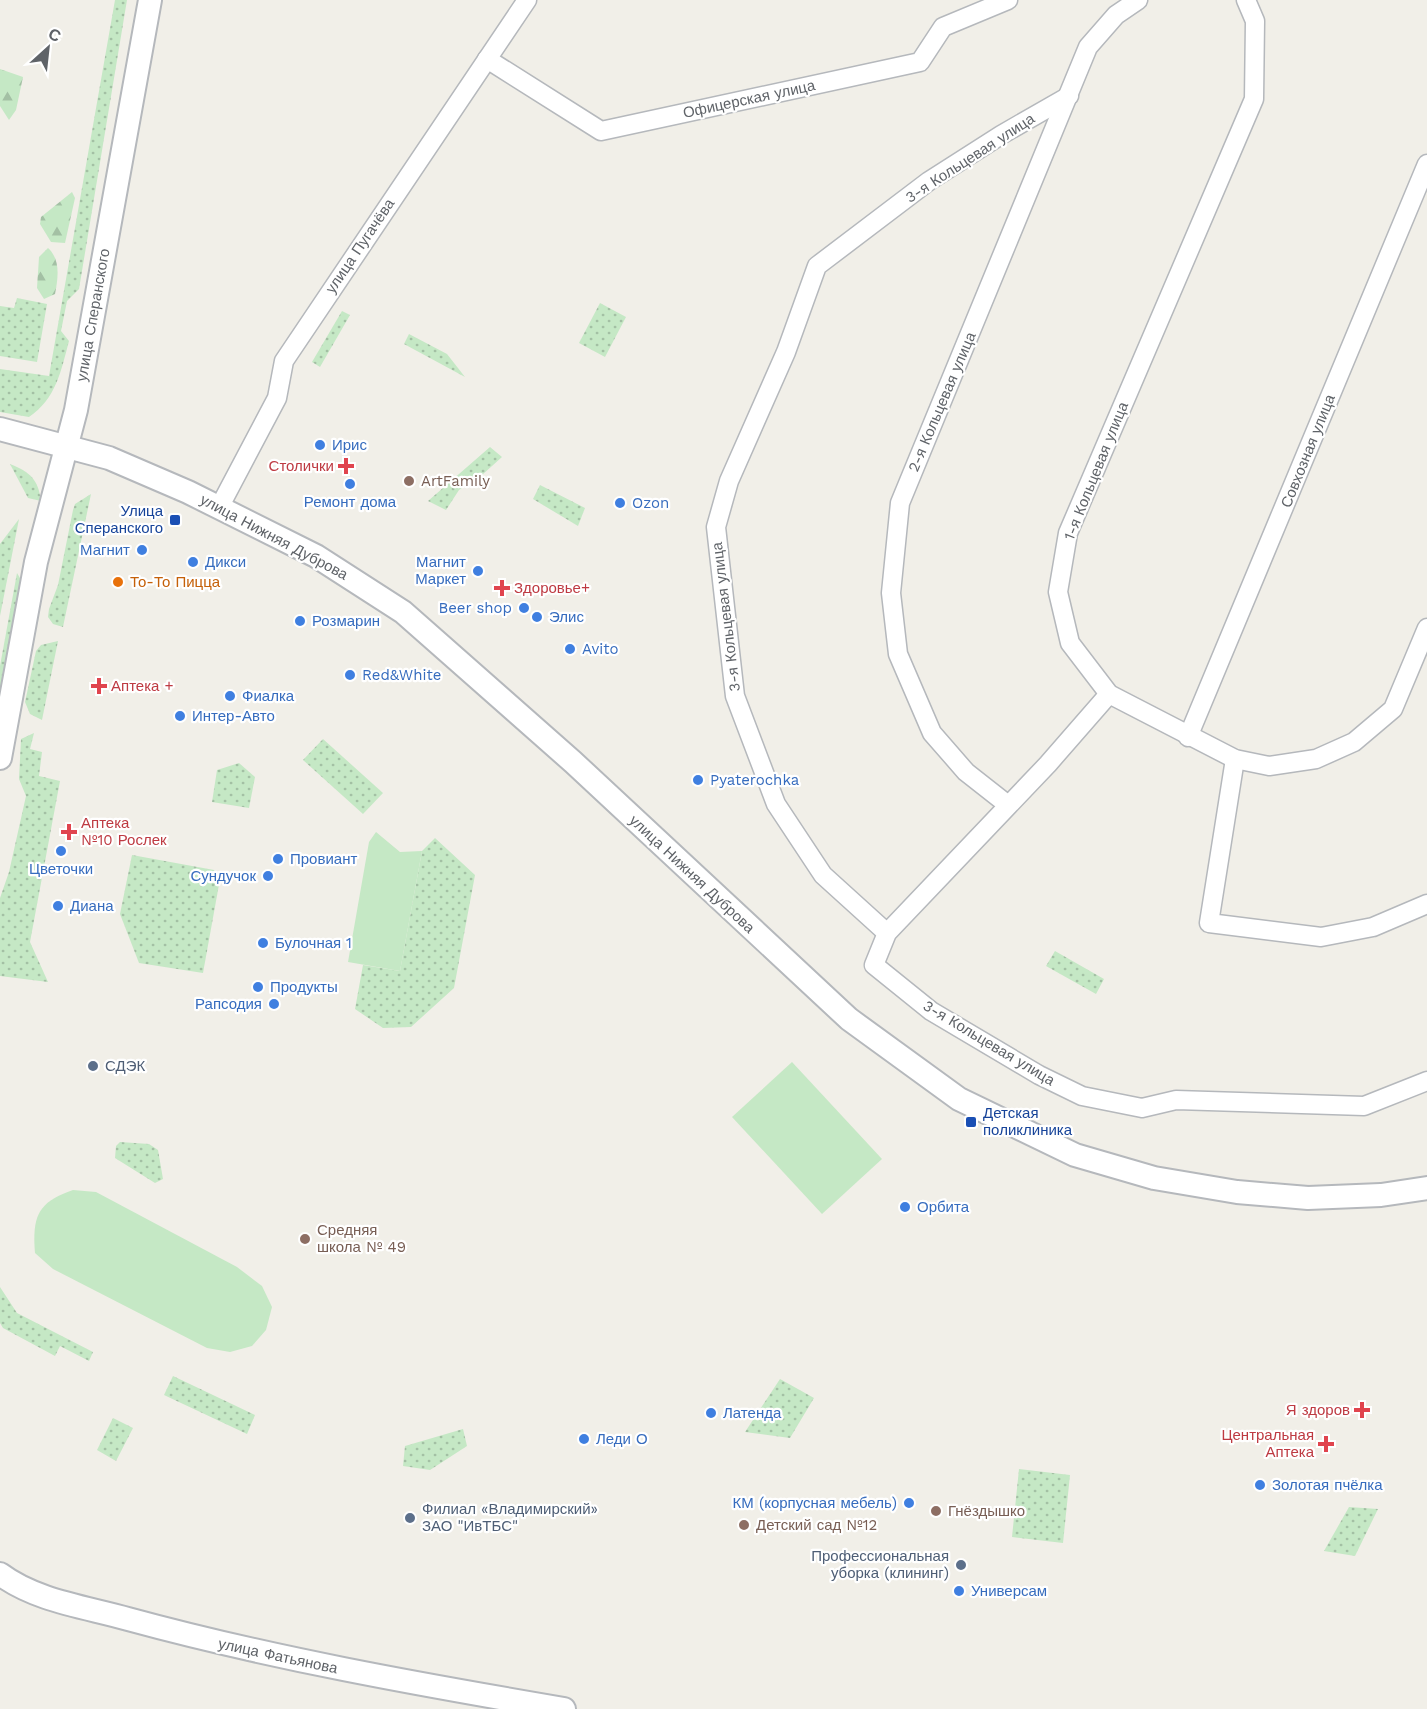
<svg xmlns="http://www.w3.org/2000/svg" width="1427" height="1709" font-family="'Work Sans',sans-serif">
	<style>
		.grass { fill: url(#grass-dots) }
		.forest { fill: url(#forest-firs) }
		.pitch { fill: #c5e8c5 }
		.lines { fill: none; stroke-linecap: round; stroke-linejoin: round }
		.minor-casing { stroke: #b5b8bc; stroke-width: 21 }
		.tertiary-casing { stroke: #b5b8bc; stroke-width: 26 }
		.minor { stroke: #fff; stroke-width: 18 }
		.tertiary { stroke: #fff; stroke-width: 22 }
		.shop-dot { fill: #3f7fe0; stroke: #fff; stroke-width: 2 }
		.health-dot { fill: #e0444e; stroke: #fff; stroke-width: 2 }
		.education-dot { fill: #8d6e63; stroke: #fff; stroke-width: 2 }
		.transit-dot { fill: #1a4fb4; stroke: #fff; stroke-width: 2 }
		.food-dot { fill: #e8710a; stroke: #fff; stroke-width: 2 }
		.service-dot { fill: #5c6f8a; stroke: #fff; stroke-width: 2 }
		.labels { text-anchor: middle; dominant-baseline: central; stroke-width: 4.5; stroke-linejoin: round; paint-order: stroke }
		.street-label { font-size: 15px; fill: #5f6368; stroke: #fff }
		.shop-label { font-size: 15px; fill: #366cbe; stroke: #fff; text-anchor: start }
		.health-label { font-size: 15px; fill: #be3a42; stroke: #fff; text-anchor: end }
		.education-label { font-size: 15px; fill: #785e54; stroke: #fff; text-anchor: start }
		.transit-label { font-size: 15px; fill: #164399; stroke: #fff; text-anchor: end }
		.food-label { font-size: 15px; fill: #c56008; stroke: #fff; text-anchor: start }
		.service-label { font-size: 15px; fill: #4e5e75; stroke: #fff; text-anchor: start }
	</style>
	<defs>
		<pattern id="grass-dots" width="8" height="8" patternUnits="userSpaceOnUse" patternTransform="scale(1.5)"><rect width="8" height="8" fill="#c5e8c5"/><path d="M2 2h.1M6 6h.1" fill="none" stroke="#a3c0a4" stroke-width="1.8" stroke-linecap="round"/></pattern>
		<pattern id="forest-firs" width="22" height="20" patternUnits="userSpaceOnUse" patternTransform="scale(1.5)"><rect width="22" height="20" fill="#c5e8c5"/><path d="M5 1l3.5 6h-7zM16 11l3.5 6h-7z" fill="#a3c0a4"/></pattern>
	</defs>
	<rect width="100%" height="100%" fill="#f1efe8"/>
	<g class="grass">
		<path d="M115 0H127L79 289 67 301 61 331 69 341C61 371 56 399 29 417L0 412V369L49 376Z"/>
		<polygon points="17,298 47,304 37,362 0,356 0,306 14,308"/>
		<polygon points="600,303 626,317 605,357 579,343"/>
		<polygon points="342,311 350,315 320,367 312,362"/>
		<polygon points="409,334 447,354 465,377 404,344"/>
		<polygon points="490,447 502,457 482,475 459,490 446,510 428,501"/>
		<path d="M10 464C30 472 38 479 41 501L28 498Z"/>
		<polygon points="540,485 585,508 578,526 533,499"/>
		<polygon points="91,494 63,627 53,624 48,617 49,609 58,585 73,510 75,504"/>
		<polygon points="19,519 0,616 0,544"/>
		<polygon points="17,573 24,585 0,713 0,666"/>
		<polygon points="58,641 42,720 30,714 25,702 36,651 41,645"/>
		<polygon points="34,733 30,749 42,752 39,776 60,781 30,942 48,982 0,976 0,898 9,872 26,796 19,779 21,739"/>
		<polygon points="323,739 383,793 363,814 303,760"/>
		<polygon points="239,763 255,777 249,808 212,802 217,770"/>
		<polygon points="435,838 475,875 454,988 411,1027 383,1028 355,1009 363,965 400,971 422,851"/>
		<polygon points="132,855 214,870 220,879 203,973 139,963 120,914"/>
		<polygon points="1055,951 1104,979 1096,994 1046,966"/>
		<polygon points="120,1142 149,1144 158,1150 163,1179 155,1183 115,1158 116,1146"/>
		<polygon points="0,1287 17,1313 93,1352 89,1361 60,1346 55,1356 3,1328 0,1323"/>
		<polygon points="173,1376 255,1415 247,1434 164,1395"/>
		<polygon points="780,1379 814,1398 790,1438 745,1432"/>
		<polygon points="113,1418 133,1428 116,1461 97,1450"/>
		<polygon points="463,1429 467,1446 430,1470 403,1466 405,1446"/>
		<polygon points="1019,1469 1070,1475 1063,1543 1012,1537"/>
		<polygon points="1349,1507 1378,1509 1355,1556 1324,1551"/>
	</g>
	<g class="forest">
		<polygon points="0,69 23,77 16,110 9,120 0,106"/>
		<polygon points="72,192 75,198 65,243 51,242 40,224 41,217"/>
		<path d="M48 248C61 260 58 278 55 294L44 299 37 288 39 257Z"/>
	</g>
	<g class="pitch">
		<polygon points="376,832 400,852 422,851 400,971 348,962 369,842"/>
		<polygon points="792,1062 882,1159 822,1214 732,1117"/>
		<path d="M73 1190 96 1192 237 1267 262 1286 272 1307 266 1330 252 1346 230 1352 207 1348 53 1269 35 1253C32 1216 38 1202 73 1190Z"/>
	</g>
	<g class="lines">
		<g class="minor-casing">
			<g id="minor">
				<polyline points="1246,0 1255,21 1254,99 1068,533 1058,592 1070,643 1109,694 1235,759 1269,766 1316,759 1354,742 1393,709 1427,628"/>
				<polyline points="487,59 601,131 920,62 943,27 1008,0"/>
				<polyline points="220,506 277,398 284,361 527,0"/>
				<polyline points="1109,694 1048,764 887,933 874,965 931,1011 1039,1075 1082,1096 1142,1108 1176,1100 1364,1106 1427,1081"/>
				<polyline points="1188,737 1427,164"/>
				<polyline points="1235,759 1209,923 1321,937 1373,927 1427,904"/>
				<polyline points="1008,805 966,772 932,733 898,654 891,593 900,503 1088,47 1116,15 1138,0"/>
				<polyline points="887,933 823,875 776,804 735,696 716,527 729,481 786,352 817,266 929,181 1001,135 1069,96"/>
			</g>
		</g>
		<g class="tertiary-casing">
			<g id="tertiary">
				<polyline points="0,429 109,458 188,492 316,556 403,612 573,762 849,1019 959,1099 1075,1155 1154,1178 1237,1192 1308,1198 1381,1195 1427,1188"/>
				<polyline points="0,758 36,562 76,410 150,0"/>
				<path d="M0 1574C36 1601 86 1607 128 1619 271 1658 417 1684 564 1709"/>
			</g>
		</g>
		<use href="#minor" class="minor"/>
		<use href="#tertiary" class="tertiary"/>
	</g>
	<g class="shop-dot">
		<circle cx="320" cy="445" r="6"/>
		<circle cx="350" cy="484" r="6"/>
		<circle cx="620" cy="503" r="6"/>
		<circle cx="142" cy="550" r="6"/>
		<circle cx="193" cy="562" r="6"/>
		<circle cx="478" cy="571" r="6"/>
		<circle cx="524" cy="608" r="6"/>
		<circle cx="537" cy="617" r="6"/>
		<circle cx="300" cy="621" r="6"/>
		<circle cx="570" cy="649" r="6"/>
		<circle cx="350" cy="675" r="6"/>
		<circle cx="230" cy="696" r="6"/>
		<circle cx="180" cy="716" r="6"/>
		<circle cx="698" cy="780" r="6"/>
		<circle cx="61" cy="851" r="6"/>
		<circle cx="278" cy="859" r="6"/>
		<circle cx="268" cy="876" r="6"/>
		<circle cx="58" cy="906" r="6"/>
		<circle cx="263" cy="943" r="6"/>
		<circle cx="258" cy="987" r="6"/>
		<circle cx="274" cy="1004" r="6"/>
		<circle cx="905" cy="1207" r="6"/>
		<circle cx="711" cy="1413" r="6"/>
		<circle cx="584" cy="1439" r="6"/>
		<circle cx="1260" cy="1485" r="6"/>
		<circle cx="909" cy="1503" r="6"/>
		<circle cx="959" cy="1591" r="6"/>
	</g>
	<g class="health-dot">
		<path d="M343 457h6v6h6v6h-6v6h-6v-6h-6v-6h6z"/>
		<path d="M499 579h6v6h6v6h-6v6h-6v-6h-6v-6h6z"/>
		<path d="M96 677h6v6h6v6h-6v6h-6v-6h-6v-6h6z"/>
		<path d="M66 823h6v6h6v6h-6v6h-6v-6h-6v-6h6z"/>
		<path d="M1359 1401h6v6h6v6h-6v6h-6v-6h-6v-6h6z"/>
		<path d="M1323 1435h6v6h6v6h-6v6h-6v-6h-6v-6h6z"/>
	</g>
	<g class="education-dot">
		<circle cx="409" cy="481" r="6"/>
		<circle cx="305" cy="1239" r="6"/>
		<circle cx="936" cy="1511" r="6"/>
		<circle cx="744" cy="1525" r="6"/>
	</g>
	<g class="transit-dot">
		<rect x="169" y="514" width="12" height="12" rx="3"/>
		<rect x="965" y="1116" width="12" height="12" rx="3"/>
	</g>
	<circle class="food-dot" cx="118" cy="582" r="6"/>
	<g class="service-dot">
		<circle cx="93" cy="1066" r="6"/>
		<circle cx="410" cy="1518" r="6"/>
		<circle cx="961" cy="1565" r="6"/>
	</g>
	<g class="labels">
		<g class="street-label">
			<text transform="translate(749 99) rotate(-12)">Офицерская улица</text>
			<text transform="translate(970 158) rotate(-33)">3-я Кольцевая улица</text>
			<text transform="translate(360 246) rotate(-56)">улица Пугачёва</text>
			<text transform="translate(93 315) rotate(-80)">улица Сперанского</text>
			<text transform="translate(942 402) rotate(-67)">2-я Кольцевая улица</text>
			<text transform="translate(1308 451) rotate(-68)">Совхозная улица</text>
			<text transform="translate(1096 471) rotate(-68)">1-я Кольцевая улица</text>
			<text transform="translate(274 537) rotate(28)">улица Нижняя Дуброва</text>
			<text transform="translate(726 617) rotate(-97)">3-я Кольцевая улица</text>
			<text transform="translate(692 874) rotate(43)">улица Нижняя Дуброва</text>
			<text transform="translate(989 1043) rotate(31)">3-я Кольцевая улица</text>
			<text transform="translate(278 1656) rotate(12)">улица Фатьянова</text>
		</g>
		<g class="shop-label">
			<text x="332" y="445">Ирис</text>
			<text x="350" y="502" text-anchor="middle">Ремонт дома</text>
			<text x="632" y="503">Ozon</text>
			<text x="130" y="550" text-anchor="end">Магнит</text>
			<text x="205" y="562">Дикси</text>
			<text x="466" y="562" text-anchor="end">Магнит<tspan x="466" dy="17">Маркет</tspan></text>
			<text x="512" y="608" text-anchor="end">Beer shop</text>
			<text x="549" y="617">Элис</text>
			<text x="312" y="621">Розмарин</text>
			<text x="582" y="649">Avito</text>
			<text x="362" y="675">Red&amp;White</text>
			<text x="242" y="696">Фиалка</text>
			<text x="192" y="716">Интер-Авто</text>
			<text x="710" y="780">Pyaterochka</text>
			<text x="290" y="859">Провиант</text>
			<text x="61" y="869" text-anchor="middle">Цветочки</text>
			<text x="256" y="876" text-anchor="end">Сундучок</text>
			<text x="70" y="906">Диана</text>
			<text x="275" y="943">Булочная 1</text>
			<text x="270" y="987">Продукты</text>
			<text x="262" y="1004" text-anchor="end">Рапсодия</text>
			<text x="917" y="1207">Орбита</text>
			<text x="723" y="1413">Латенда</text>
			<text x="596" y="1439">Леди О</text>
			<text x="1272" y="1485">Золотая пчёлка</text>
			<text x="897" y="1503" text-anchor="end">КМ (корпусная мебель)</text>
			<text x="971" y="1591">Универсам</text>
		</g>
		<g class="health-label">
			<text x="334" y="466">Столички</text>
			<text x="514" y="588" text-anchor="start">Здоровье+</text>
			<text x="111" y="686" text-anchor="start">Аптека +</text>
			<text x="81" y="823" text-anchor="start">Аптека<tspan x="81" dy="17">№10 Рослек</tspan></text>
			<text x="1350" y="1410">Я здоров</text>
			<text x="1314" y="1435">Центральная<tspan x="1314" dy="17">Аптека</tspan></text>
		</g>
		<g class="education-label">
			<text x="421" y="481">ArtFamily</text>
			<text x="317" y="1230">Средняя<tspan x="317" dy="17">школа № 49</tspan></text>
			<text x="948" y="1511">Гнёздышко</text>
			<text x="756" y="1525">Детский сад №12</text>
		</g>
		<g class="transit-label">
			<text x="163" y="511">Улица<tspan x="163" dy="17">Сперанского</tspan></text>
			<text x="983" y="1113" text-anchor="start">Детская<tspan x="983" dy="17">поликлиника</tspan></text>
		</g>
		<g class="food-label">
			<text x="130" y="582">То-То Пицца</text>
		</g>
		<g class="service-label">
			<text x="105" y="1066">СДЭК</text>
			<text x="422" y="1509">Филиал «Владимирский»<tspan x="422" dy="17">ЗАО "ИвТБС"</tspan></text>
			<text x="949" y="1556" text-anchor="end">Профессиональная<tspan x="949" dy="17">уборка (клининг)</tspan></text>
		</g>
	</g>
	<g transform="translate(48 48) rotate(27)" stroke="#ffffff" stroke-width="4.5" paint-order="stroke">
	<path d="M0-4.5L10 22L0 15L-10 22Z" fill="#5f6368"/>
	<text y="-9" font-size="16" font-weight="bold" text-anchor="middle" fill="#5f6368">С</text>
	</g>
</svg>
